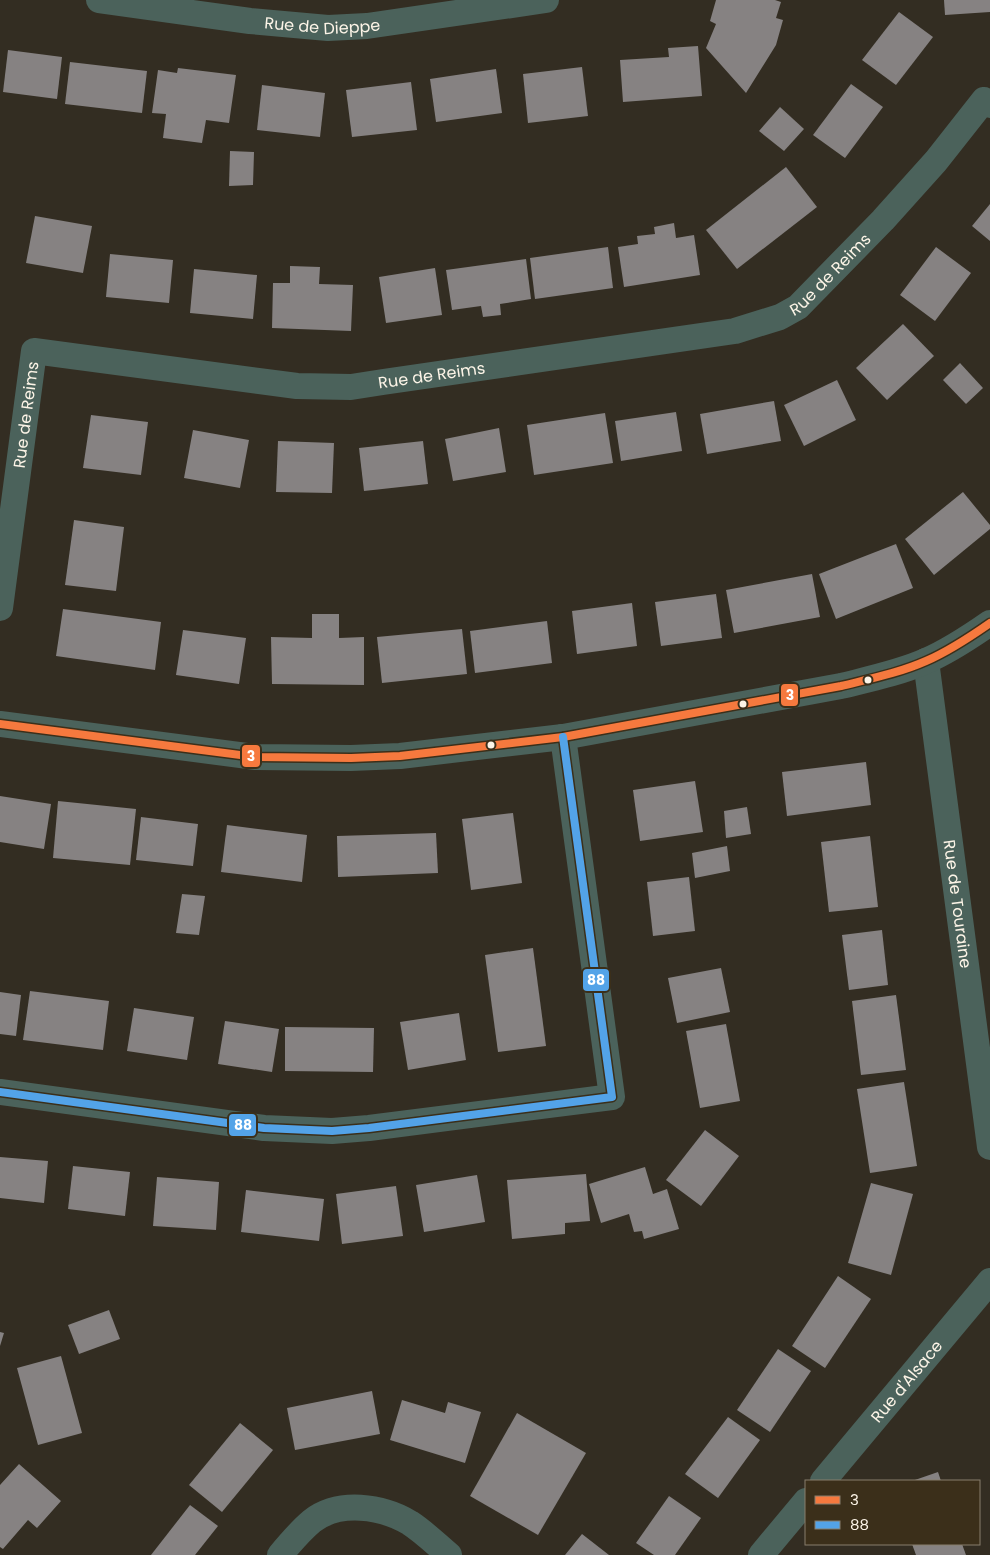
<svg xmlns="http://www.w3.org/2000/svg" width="990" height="1555" font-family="Poppins,sans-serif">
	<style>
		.building { fill: #868282 }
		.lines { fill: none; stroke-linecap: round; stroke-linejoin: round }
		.minor { stroke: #4b625b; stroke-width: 26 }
		.bus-1-casing { stroke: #3b2f1a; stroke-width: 11 }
		.bus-2-casing { stroke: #3b2f1a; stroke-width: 11 }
		.bus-1 { stroke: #f6793e; stroke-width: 8 }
		.bus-2 { stroke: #53a3e8; stroke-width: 8 }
		.bus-dot { fill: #fcf4e7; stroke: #3b2f1a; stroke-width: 2 }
		.labels { text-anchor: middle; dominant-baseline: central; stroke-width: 5; stroke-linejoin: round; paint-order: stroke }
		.street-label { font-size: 16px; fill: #fcf4e7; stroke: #3b2f1a }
		.line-badge { stroke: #3b2f1a; stroke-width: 2 }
		.badge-label { font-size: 14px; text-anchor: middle; font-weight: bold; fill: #fff }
	</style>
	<rect width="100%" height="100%" fill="#332d22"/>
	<g class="building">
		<polygon points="716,0 775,0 781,2 776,18 783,20 776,45 746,93 706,48 716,24 710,21"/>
		<polygon points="944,0 990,0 990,12 945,15"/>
		<polygon points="899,12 933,37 896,85 862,60"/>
		<polygon points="698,46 702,96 623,102 620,60 669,57 668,48"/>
		<polygon points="8,50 62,57 57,99 3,92"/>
		<polygon points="70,62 147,71 142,113 65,104"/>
		<polygon points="582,67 588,116 528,123 523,74"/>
		<polygon points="178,68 236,75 229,123 206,120 202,143 163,138 166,114 152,113 158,70 177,73"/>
		<polygon points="496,69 502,113 436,122 430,79"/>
		<polygon points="411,82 417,130 352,137 346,90"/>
		<polygon points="851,84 883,107 845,158 813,135"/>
		<polygon points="262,85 325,93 320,137 257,130"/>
		<polygon points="780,107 804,129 784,151 759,131"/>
		<polygon points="230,151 254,152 253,185 229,186"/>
		<polygon points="786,167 817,207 737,269 706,230"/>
		<polygon points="990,204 990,241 972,226"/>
		<polygon points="35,216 92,226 83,273 26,263"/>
		<polygon points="674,223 676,238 694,235 700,275 624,287 618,247 638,244 637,236 655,234 654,227"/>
		<polygon points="608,247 613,288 535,299 530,258"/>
		<polygon points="936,247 971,273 935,321 900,295"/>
		<polygon points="110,254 173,260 169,303 106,297"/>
		<polygon points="526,259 531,299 500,304 501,315 483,317 481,306 452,310 446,270"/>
		<polygon points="290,266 320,267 319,284 353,285 351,331 272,328 273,283 290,283"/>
		<polygon points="435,268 442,315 386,323 379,277"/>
		<polygon points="194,269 257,275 253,319 190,313"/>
		<polygon points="903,324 934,356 887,400 856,368"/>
		<polygon points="960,363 983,388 966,404 943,380"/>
		<polygon points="837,380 856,420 804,446 784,405"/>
		<polygon points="774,401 781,441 707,454 700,414"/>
		<polygon points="676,412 682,451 621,461 615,421"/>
		<polygon points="605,413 613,463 534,475 527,425"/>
		<polygon points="91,415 148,422 141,475 83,468"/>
		<polygon points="499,428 506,472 453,481 445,439"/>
		<polygon points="193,430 249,440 240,488 184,478"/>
		<polygon points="278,441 334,443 332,493 276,492"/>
		<polygon points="423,441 428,484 364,491 359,448"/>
		<polygon points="963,492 990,525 990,529 934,575 905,539"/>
		<polygon points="74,520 124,527 116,591 65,585"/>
		<polygon points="896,544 913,588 836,619 819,574"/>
		<polygon points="812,574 820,617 734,633 726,590"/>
		<polygon points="716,594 722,638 661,646 655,602"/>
		<polygon points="632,603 637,646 577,654 572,611"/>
		<polygon points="63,609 161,622 155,670 56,656"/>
		<polygon points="312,614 339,614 339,638 364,637 364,685 272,684 271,637 312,638"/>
		<polygon points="547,621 552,663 475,673 470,631"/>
		<polygon points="462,629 467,674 382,683 377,637"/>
		<polygon points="183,630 246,638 239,684 176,675"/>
		<polygon points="866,762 871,805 787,816 782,772"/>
		<polygon points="695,781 703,832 640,841 633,790"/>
		<polygon points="0,796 51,804 44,849 0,842"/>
		<polygon points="58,801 136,809 130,865 53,858"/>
		<polygon points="747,807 751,834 726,838 724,811"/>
		<polygon points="513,813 522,883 471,890 462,819"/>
		<polygon points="141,817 198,824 193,866 136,860"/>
		<polygon points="227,825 307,835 302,882 221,872"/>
		<polygon points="436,833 438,873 338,877 337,836"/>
		<polygon points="870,836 878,907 829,912 821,842"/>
		<polygon points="727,846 730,871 695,878 692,853"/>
		<polygon points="689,877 695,931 653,936 647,882"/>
		<polygon points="182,894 205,896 199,935 176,933"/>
		<polygon points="882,930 888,985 849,990 842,935"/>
		<polygon points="533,948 546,1046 498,1052 485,955"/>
		<polygon points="721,968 730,1012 677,1023 668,978"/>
		<polygon points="30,991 109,1001 103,1050 23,1040"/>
		<polygon points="0,992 21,995 16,1036 0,1034"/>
		<polygon points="896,995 906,1070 861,1075 852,1001"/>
		<polygon points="134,1008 194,1017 187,1060 127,1051"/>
		<polygon points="459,1013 466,1060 408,1070 400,1022"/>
		<polygon points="225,1021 279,1029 272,1072 218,1064"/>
		<polygon points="726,1024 740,1101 700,1108 686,1031"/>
		<polygon points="285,1027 374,1028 373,1072 285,1071"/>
		<polygon points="904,1082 917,1166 870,1173 857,1089"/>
		<polygon points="705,1130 739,1156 701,1206 666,1180"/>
		<polygon points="0,1157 48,1161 44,1203 0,1198"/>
		<polygon points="73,1166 130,1172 125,1216 68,1209"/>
		<polygon points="645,1167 653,1194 667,1189 679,1229 644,1239 642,1231 634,1232 629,1214 601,1223 589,1184"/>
		<polygon points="586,1174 590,1221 565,1223 565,1234 512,1239 507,1180"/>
		<polygon points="477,1175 485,1222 424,1232 416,1185"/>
		<polygon points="157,1177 219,1182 216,1230 153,1226"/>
		<polygon points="871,1183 913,1194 891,1275 848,1263"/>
		<polygon points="396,1186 403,1236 342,1244 336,1194"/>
		<polygon points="246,1190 324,1199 319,1241 241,1232"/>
		<polygon points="838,1276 871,1299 825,1368 792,1346"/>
		<polygon points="109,1310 120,1339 79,1354 68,1325"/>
		<polygon points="0,1332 4,1333 0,1346"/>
		<polygon points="778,1349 811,1371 770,1432 737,1410"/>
		<polygon points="61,1356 82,1433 38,1445 17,1368"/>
		<polygon points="372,1391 380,1434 295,1450 287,1408"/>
		<polygon points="402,1400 445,1413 448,1402 481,1412 465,1463 390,1440"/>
		<polygon points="517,1413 586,1453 538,1535 470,1496"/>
		<polygon points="728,1417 760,1440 718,1498 685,1474"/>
		<polygon points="240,1423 273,1450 222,1512 189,1485"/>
		<polygon points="19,1464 61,1501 37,1528 28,1520 3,1549 0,1547 0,1485"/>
		<polygon points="938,1472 941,1481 912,1481"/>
		<polygon points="669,1496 701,1518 675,1555 654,1555 636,1543"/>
		<polygon points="190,1505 218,1526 195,1555 151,1555"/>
		<polygon points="582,1534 609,1555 565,1555"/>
		<polygon points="912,1544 962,1544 966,1555 916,1555"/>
	</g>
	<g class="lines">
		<g class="minor">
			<path id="s1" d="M99 0 250 21 328 28 367 26 546 0"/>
			<path id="s2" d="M0 608 34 351 297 386 351 387 383 382 735 331 780 317 798 307 883 220 936 161 984 100 990 105"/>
			<path id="s3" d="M926 661 990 1147"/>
			<path d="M0 724 256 757 351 758 400 756 563 737 841 686C869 679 899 673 926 661 949 651 970 637 990 623"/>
			<polyline points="0,1092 264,1128 332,1131 369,1128 612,1097 563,737"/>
			<path id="s4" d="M823 1481 990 1281"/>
			<path d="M280 1555C290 1543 300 1531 312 1521 339 1500 382 1506 410 1523 424 1532 437 1545 449 1555"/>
			<polyline points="761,1555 806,1501"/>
		</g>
		<g class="bus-1-casing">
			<path id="bus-1" d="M0 724 256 757 351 758 400 756 563 737 841 686C869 679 899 673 926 661 949 651 970 637 990 623"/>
		</g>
		<g class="bus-2-casing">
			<polyline id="bus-2" points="0,1092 264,1128 332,1131 369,1128 612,1097 563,737"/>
		</g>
		<use href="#bus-1" class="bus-1"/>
		<use href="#bus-2" class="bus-2"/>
	</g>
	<g class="bus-dot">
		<circle cx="868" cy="680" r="4.5"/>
		<circle cx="743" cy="704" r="4.5"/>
		<circle cx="491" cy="745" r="4.5"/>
	</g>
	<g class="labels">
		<g class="street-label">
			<text stroke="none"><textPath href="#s1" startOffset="225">Rue de Dieppe</textPath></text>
			<text stroke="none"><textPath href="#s2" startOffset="1080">Rue de Reims</textPath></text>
			<text stroke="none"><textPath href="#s2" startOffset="660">Rue de Reims</textPath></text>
			<text stroke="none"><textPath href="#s2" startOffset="195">Rue de Reims</textPath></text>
			<text stroke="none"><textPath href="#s3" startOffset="245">Rue de Touraine</textPath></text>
			<text stroke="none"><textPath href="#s4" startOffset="130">Rue d'Alsace</textPath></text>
		</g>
	</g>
	<g class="line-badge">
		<rect x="780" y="683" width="19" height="24" rx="5" fill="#f6793e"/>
		<rect x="241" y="744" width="20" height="24" rx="5" fill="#f6793e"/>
		<rect x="582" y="968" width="28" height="24" rx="5" fill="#53a3e8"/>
		<rect x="228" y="1113" width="29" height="24" rx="5" fill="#53a3e8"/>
	</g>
	<g class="badge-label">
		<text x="790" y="700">3</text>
		<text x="251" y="761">3</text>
		<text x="596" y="985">88</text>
		<text x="243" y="1130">88</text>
	</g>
	<rect x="805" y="1480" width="175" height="65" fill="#3b2f1a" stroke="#887e6c"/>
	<rect x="815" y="1496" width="25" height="8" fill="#f6793e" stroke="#887e6c"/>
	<text x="850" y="1505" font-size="15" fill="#fcf4e7">3</text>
	<rect x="815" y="1521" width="25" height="8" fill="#53a3e8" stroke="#887e6c"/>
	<text x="850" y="1530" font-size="15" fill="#fcf4e7">88</text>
</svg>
